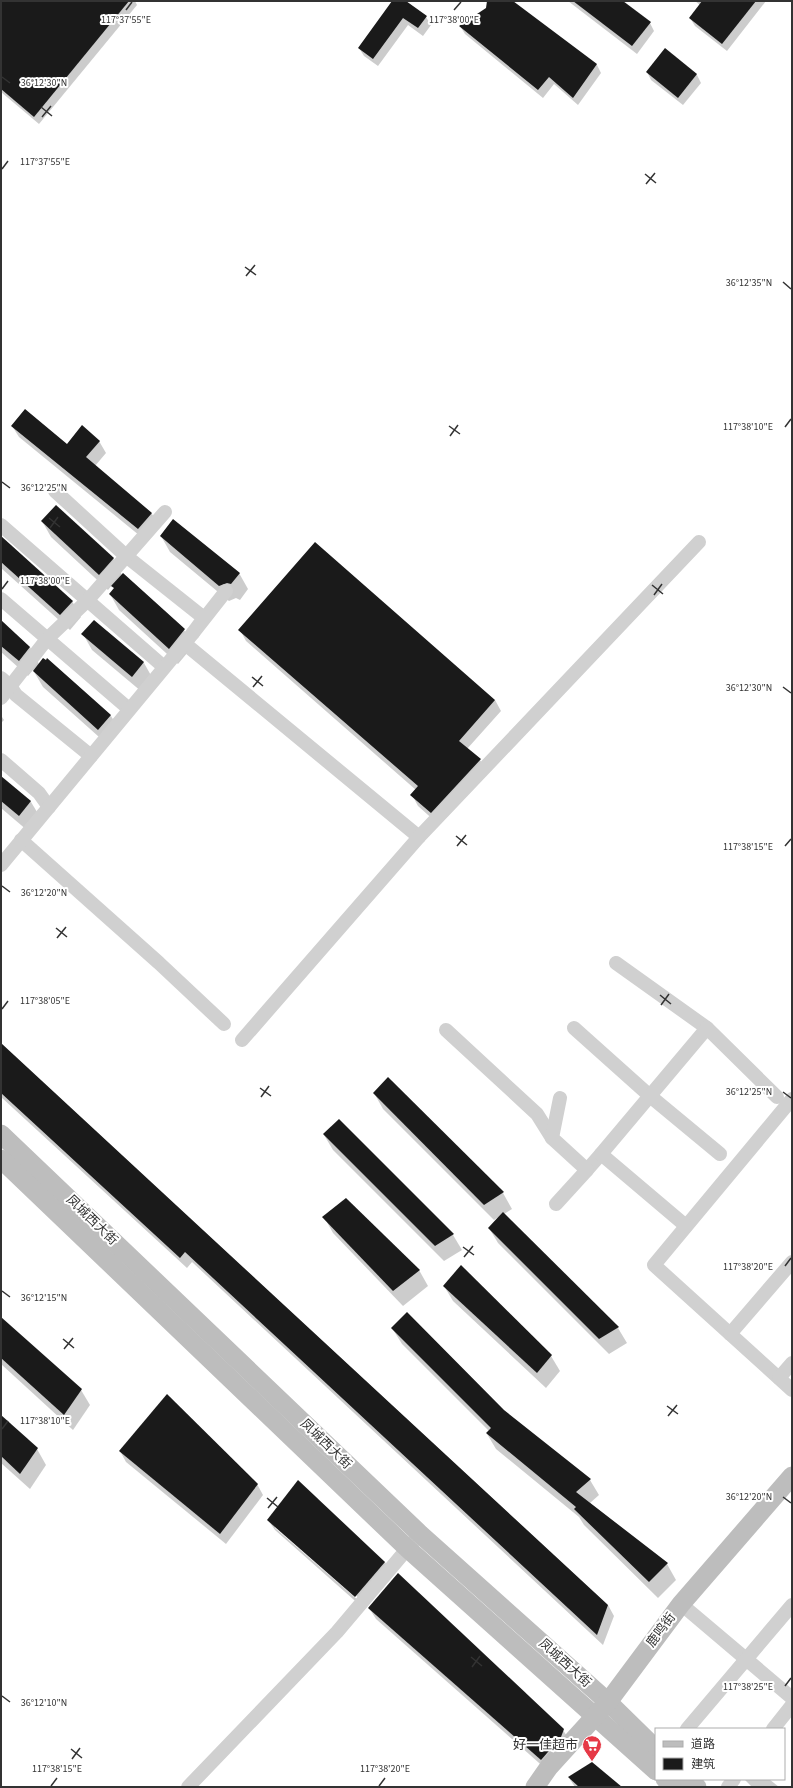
<svg xmlns="http://www.w3.org/2000/svg" width="793" height="1788" font-family="'Source Sans 3','Noto Sans SC',sans-serif">
	<style>
		.shadow { fill: #0003; fill-rule: evenodd }
		.building { fill: #1a1a1a }
		.lines { fill: none; stroke-linecap: round; stroke-linejoin: round }
		.street { stroke: #d0d0d0; stroke-width: 14 }
		.secondary { stroke: #bdbdbd; stroke-width: 19 }
		.ticks { fill: none; stroke: #333; stroke-width: 1.5 }
		.labels { text-anchor: middle; dominant-baseline: central; stroke-width: 4; stroke-linejoin: round; paint-order: stroke }
		.street-label { font-size: 13px; fill: #333; stroke: #fff }
		.poi-label { font-size: 13px; fill: #333; stroke: #fff; text-anchor: end }
		.ticks-label { font-size: 10px; text-anchor: middle; fill: #333; stroke: #fff; stroke-width: 4; stroke-linejoin: round; paint-order: stroke }
	</style>
	<rect width="100%" height="100%" fill="#fff"/>
	<g class="shadow">
		<polygon points="1,1 135,1 137,5 39,124 1,92"/>
		<polygon points="394,1 404,1 426,17 431,25 423,36 408,25 378,66 364,56 359,48"/>
		<polygon points="488,1 511,1 597,65 601,73 578,105 554,84 543,98 465,34 460,26 487,8"/>
		<polygon points="568,1 621,1 650,23 654,31 637,54"/>
		<polygon points="695,1 766,1 727,51 695,26 690,18 700,5"/>
		<polygon points="665,49 697,75 701,83 683,105 651,80 647,72"/>
		<polygon points="12,426 67,445 99,441 106,453 95,466 152,514 158,525 145,540 19,437"/>
		<polygon points="42,521 113,558 122,575 184,630 193,646 178,664 119,610 110,594 115,589 112,585 108,590 51,537"/>
		<polygon points="161,536 239,573 248,589 240,600 236,598 229,601 170,552"/>
		<polygon points="1,538 72,601 81,617 70,630 1,568"/>
		<polygon points="94,621 144,663 153,679 142,692 92,650 83,634"/>
		<polygon points="1,622 30,647 39,664 47,660 111,716 120,731 108,745 43,687 33,670 28,676 1,652"/>
		<polygon points="240,630 495,700 501,711 467,749 480,760 486,771 437,823 418,806 412,795 416,790 246,641"/>
		<polygon points="1,708 2,717 4,720 1,723"/>
		<polygon points="1,777 31,802 40,817 28,831 1,808"/>
		<polygon points="1,1044 608,1605 614,1616 603,1645 192,1262 187,1268 1,1097"/>
		<polygon points="388,1079 503,1193 512,1209 504,1214 618,1328 627,1343 609,1354 498,1243 489,1228 498,1217 494,1220 383,1109 374,1093"/>
		<polygon points="339,1120 453,1235 462,1250 444,1261 333,1150 324,1135"/>
		<polygon points="324,1217 419,1270 428,1286 403,1306 333,1233"/>
		<polygon points="444,1286 551,1356 560,1371 546,1388 453,1301"/>
		<polygon points="1,1318 81,1390 90,1405 73,1430 1,1364"/>
		<polygon points="392,1328 504,1411 590,1480 599,1495 590,1503 667,1564 676,1580 658,1598 584,1525 579,1517 496,1449 487,1434 489,1431 402,1344"/>
		<polygon points="1,1417 37,1449 46,1465 30,1489 1,1463"/>
		<polygon points="120,1451 257,1484 263,1495 226,1544 126,1462"/>
		<path d="M268 1520 385 1562 391 1573 362 1607 275 1530ZM275 1525 360 1599 359 1601 275 1528Z"/>
		<polygon points="369,1608 563,1730 570,1741 547,1770 376,1619"/>
		<polygon points="569,1778 621,1787 575,1787"/>
		<polygon points="744,1779 769,1779 779,1787 752,1787"/>
	</g>
	<g class="building">
		<polygon points="1,1 129,1 34,117 1,89"/>
		<polygon points="392,1 406,1 427,16 418,28 403,18 373,59 358,48"/>
		<polygon points="487,1 513,1 597,64 573,98 549,77 538,90 459,26 486,8"/>
		<polygon points="573,1 623,1 651,22 632,46"/>
		<polygon points="702,1 756,1 722,44 689,18"/>
		<polygon points="665,48 697,74 678,98 646,72"/>
		<polygon points="25,409 67,444 82,425 100,441 86,457 152,513 138,529 11,426"/>
		<polygon points="56,505 114,558 99,575 41,521"/>
		<polygon points="173,519 240,573 231,584 227,583 219,586 160,536"/>
		<polygon points="1,536 73,601 60,615 1,562"/>
		<polygon points="315,542 495,700 459,741 481,759 431,813 410,795 418,786 238,630"/>
		<polygon points="123,573 185,629 169,649 109,594 114,588 111,586"/>
		<polygon points="1,620 30,647 19,661 1,646"/>
		<polygon points="94,620 144,662 132,677 81,634"/>
		<polygon points="43,658 46,660 47,658 111,715 98,730 33,671"/>
		<polygon points="1,776 31,801 19,816 1,801"/>
		<polygon points="1,1043 608,1605 597,1635 185,1252 180,1258 1,1093"/>
		<polygon points="388,1077 504,1192 484,1205 373,1093"/>
		<polygon points="339,1119 454,1234 435,1246 323,1134"/>
		<polygon points="346,1198 420,1270 393,1291 322,1217"/>
		<polygon points="503,1212 619,1327 599,1339 488,1228"/>
		<polygon points="461,1265 552,1355 537,1373 443,1286"/>
		<polygon points="407,1312 504,1410 591,1479 576,1492 668,1563 649,1582 574,1509 576,1507 486,1433 491,1428 391,1328"/>
		<polygon points="1,1317 82,1389 64,1415 1,1358"/>
		<polygon points="167,1394 258,1484 220,1534 119,1451"/>
		<polygon points="1,1415 38,1448 20,1474 1,1456"/>
		<polygon points="298,1480 385,1562 355,1597 267,1520"/>
		<polygon points="398,1573 564,1729 561,1737 541,1760 368,1608"/>
		<polygon points="592,1762 622,1787 579,1787 568,1777"/>
	</g>
	<g class="lines">
		<g class="street">
			<polyline points="55,491 126,556 204,618 193,633 226,591"/>
			<polyline points="1,525 164,667"/>
			<polyline points="1,599 129,709"/>
			<polyline points="184,643 419,837"/>
			<polyline points="1,678 10,686 16,695 91,756"/>
			<polyline points="1,698 47,639 87,601 165,512"/>
			<polyline points="1,760 39,793 49,807"/>
			<polyline points="21,840 159,963 224,1024"/>
			<polyline points="1,865 193,633"/>
			<polyline points="616,963 707,1028"/>
			<polyline points="574,1028 650,1096 720,1154"/>
			<polyline points="446,1030 537,1114 552,1138"/>
			<polyline points="242,1040 419,837 699,542"/>
			<polyline points="560,1098 552,1138 587,1170 601,1154"/>
			<polyline points="792,1099 654,1265 792,1390"/>
			<polyline points="556,1204 587,1170"/>
			<polyline points="686,1226 601,1154 707,1028 777,1097"/>
			<polyline points="730,1334 792,1262"/>
			<polyline points="779,1378 792,1363"/>
			<polyline points="681,1604 792,1698"/>
			<polyline points="687,1729 792,1605"/>
			<polyline points="773,1729 792,1705"/>
			<polyline points="188,1787 337,1632 413,1542"/>
			<polyline points="728,1787 734,1779"/>
		</g>
		<g class="secondary">
			<polyline points="1,1134 420,1534 608,1702 656,1749"/>
			<polyline points="1,1159 408,1549 656,1771"/>
			<polyline points="665,1779 674,1787"/>
			<polyline points="688,1779 697,1787"/>
			<polyline points="535,1787 549,1767 608,1702 681,1604 792,1476"/>
		</g>
	</g>
	<path class="ticks" d="M126 10 132 2M454 10 461 2M2 77 10 83M41 107 52 116M42 117 51 106M2 169 8 161M645 174 656 183M646 184 655 173M245 267 256 275M246 276 255 265M783 282 791 289M449 426 460 434M785 427 791 419M450 436 458 425M2 482 10 488M49 518 60 527M50 528 58 517M652 585 663 594M2 589 8 581M654 595 662 584M252 677 263 686M253 687 262 676M783 687 791 693M456 836 467 845M457 846 466 835M785 846 791 839M2 886 10 892M56 928 67 937M57 938 66 927M660 995 671 1004M661 1005 669 994M2 1009 8 1001M260 1088 271 1096M783 1092 791 1098M261 1097 269 1086M463 1247 474 1255M464 1257 473 1246M785 1266 791 1258M2 1291 10 1297M63 1339 74 1348M64 1349 73 1338M667 1406 678 1414M668 1416 677 1405M2 1429 8 1421M783 1497 791 1503M267 1498 278 1507M268 1508 277 1497M471 1657 482 1666M472 1667 480 1656M785 1686 791 1678M2 1696 10 1702M71 1749 82 1758M72 1759 80 1748M51 1786 57 1778M379 1786 385 1778"/>
	<defs>
		<g id="supermarket-pin" transform="scale(1)"><path d="M0 17L-7.5 6A9.5 9.5 0 1 1 7.5 6Z" fill="#e63946" stroke="#fff"/><path d="M-6-5.5h2.5l.6 2H6L4.5 2H-2.5L-4.4-4H-6ZM-1.5 3.2a1.3 1.3 0 1 0 .1 0ZM3 3.2a1.3 1.3 0 1 0 .1 0Z" fill="#fff"/></g>
	</defs>
	<g fill-rule="evenodd">
		<use href="#supermarket-pin" x="592" y="1745"/>
	</g>
	<g class="labels">
		<g class="street-label">
			<text transform="translate(92 1220) rotate(44)">凤城西大街</text>
			<text transform="translate(326 1444) rotate(44)">凤城西大街</text>
			<text transform="translate(661 1630) rotate(-53)">鹿鸣街</text>
			<text transform="translate(565 1663) rotate(42)">凤城西大街</text>
		</g>
		<g class="poi-label">
			<text x="578" y="1745">好一佳超市</text>
		</g>
	</g>
	<g class="ticks-label">
		<text x="126" y="23">117°37'55"E</text>
		<text x="454" y="23">117°38'00"E</text>
		<text x="44" y="86">36°12'30"N</text>
		<text x="45" y="165">117°37'55"E</text>
		<text x="749" y="286">36°12'35"N</text>
		<text x="748" y="430">117°38'10"E</text>
		<text x="44" y="491">36°12'25"N</text>
		<text x="45" y="584">117°38'00"E</text>
		<text x="749" y="691">36°12'30"N</text>
		<text x="748" y="850">117°38'15"E</text>
		<text x="44" y="896">36°12'20"N</text>
		<text x="45" y="1004">117°38'05"E</text>
		<text x="749" y="1095">36°12'25"N</text>
		<text x="748" y="1270">117°38'20"E</text>
		<text x="44" y="1301">36°12'15"N</text>
		<text x="45" y="1424">117°38'10"E</text>
		<text x="749" y="1500">36°12'20"N</text>
		<text x="748" y="1690">117°38'25"E</text>
		<text x="44" y="1706">36°12'10"N</text>
		<text x="57" y="1772">117°38'15"E</text>
		<text x="385" y="1772">117°38'20"E</text>
	</g>
	<rect width="793" height="1788" fill="none" stroke="#333333" stroke-width="4"/>
	<rect x="655" y="1728" width="130" height="52" fill="#ffffff" stroke="#adadad"/>
	<rect x="663" y="1741" width="20" height="6" fill="#bdbdbd" stroke="#adadad"/>
	<text x="691" y="1748" font-size="12" fill="#333333">道路</text>
	<rect x="663" y="1758" width="20" height="12" fill="#1a1a1a" stroke="#adadad"/>
	<text x="691" y="1768" font-size="12" fill="#333333">建筑</text>
</svg>
